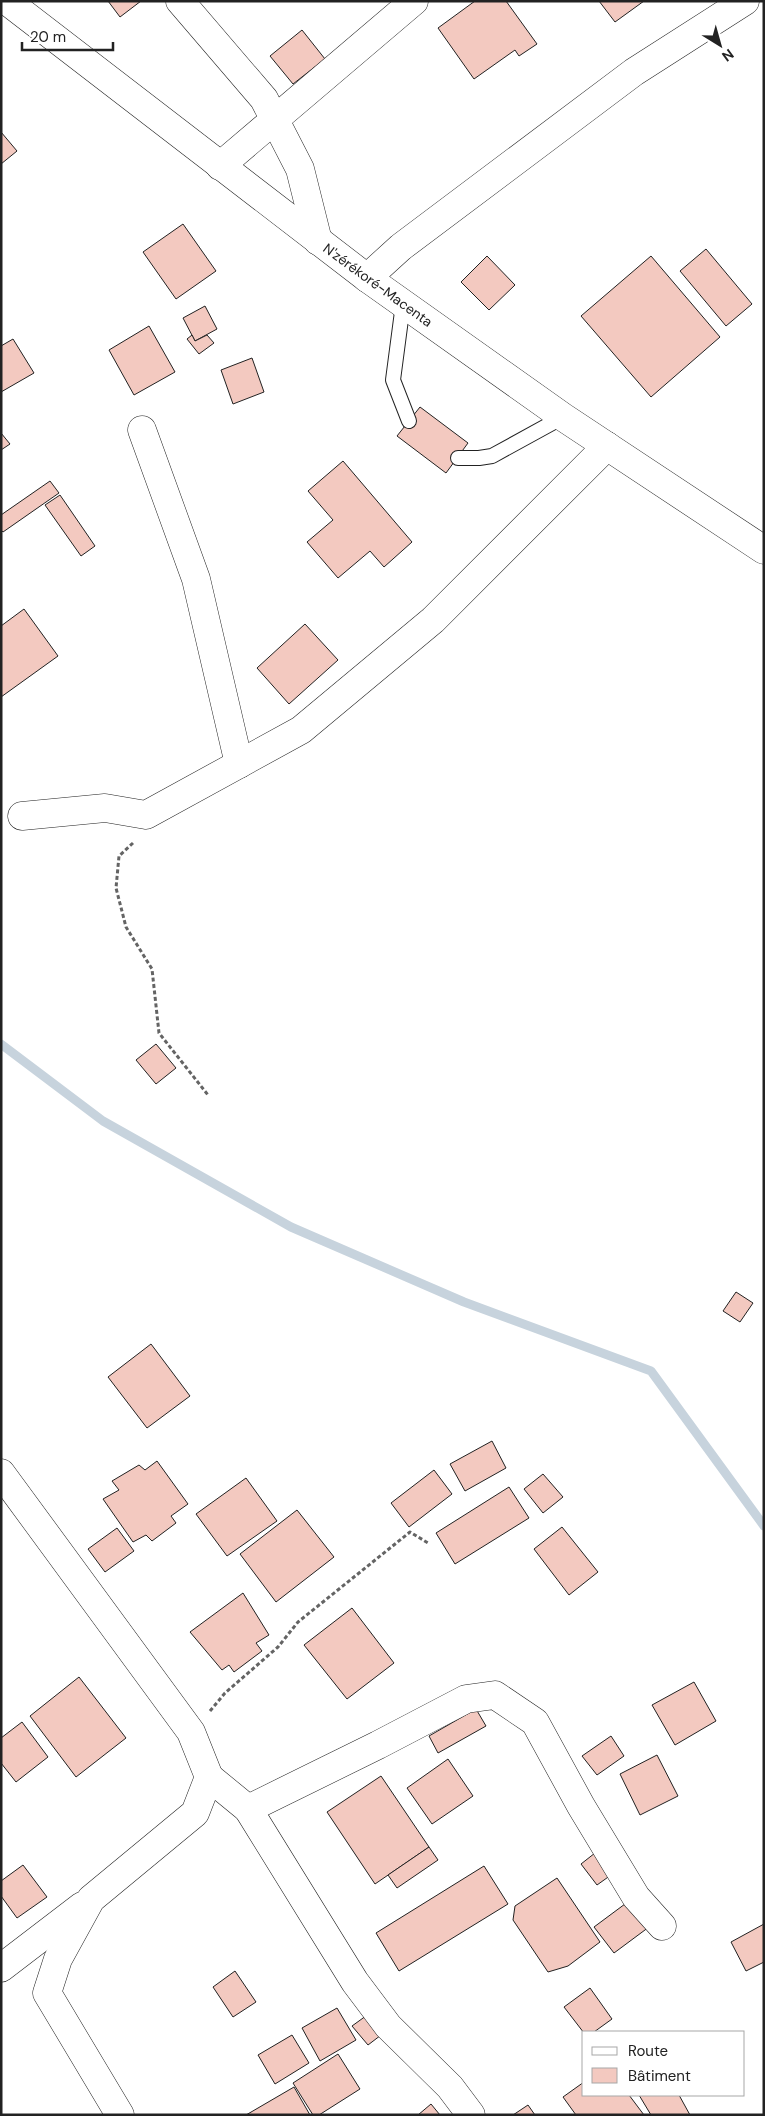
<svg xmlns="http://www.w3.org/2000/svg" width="765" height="2116" font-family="'DM Sans',sans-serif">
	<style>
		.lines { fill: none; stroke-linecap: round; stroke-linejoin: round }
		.stream { stroke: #c7d3dd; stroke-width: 9 }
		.building { fill: #f3c9c0; stroke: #222 }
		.service-casing { stroke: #222; stroke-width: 16 }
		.minor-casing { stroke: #222; stroke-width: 29 }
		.trunk-casing { stroke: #222; stroke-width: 29 }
		.path { stroke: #646464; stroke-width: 3; stroke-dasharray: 4 2.5; stroke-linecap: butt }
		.service { stroke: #fff; stroke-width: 14 }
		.minor { stroke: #fff; stroke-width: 28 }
		.trunk { stroke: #fff; stroke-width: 28 }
		.labels { text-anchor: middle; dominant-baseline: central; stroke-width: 4; stroke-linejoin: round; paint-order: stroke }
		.street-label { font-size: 14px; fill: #222; stroke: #fff }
	</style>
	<rect width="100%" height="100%" fill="#fff"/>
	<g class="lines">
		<polyline class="stream" points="1,1044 103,1121 291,1227 464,1302 651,1371 764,1526"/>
	</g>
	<g class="building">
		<polygon points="108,1 141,1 120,17"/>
		<polygon points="475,1 506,1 537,44 519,56 515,50 474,79 438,28"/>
		<polygon points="599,1 644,1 615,22"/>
		<polygon points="302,30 325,59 293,84 270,56"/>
		<polygon points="1,132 17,151 1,164"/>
		<polygon points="183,224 216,271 176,299 143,252"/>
		<polygon points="706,249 752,304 726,326 680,271"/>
		<polygon points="487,256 515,285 489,310 461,282"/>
		<polygon points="651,256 720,337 651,397 581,316"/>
		<polygon points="205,306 217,329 195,341 183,318"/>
		<polygon points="149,326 175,372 134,395 109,350"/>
		<polygon points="192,335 195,341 207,335 214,343 199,354 187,339"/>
		<polygon points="13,339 34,373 1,392 1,346"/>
		<polygon points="252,358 264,392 233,404 221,370"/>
		<polygon points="420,407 468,443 446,473 397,436"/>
		<polygon points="1,433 10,444 1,450"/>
		<polygon points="343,461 412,542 384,567 370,551 338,578 307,542 333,520 308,491"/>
		<polygon points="50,481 59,493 3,532 1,530 1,515"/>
		<polygon points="60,495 95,546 81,556 45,505"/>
		<polygon points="24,609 58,656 1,697 1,626"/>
		<polygon points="305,624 338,660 289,704 257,668"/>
		<polygon points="156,1044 176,1068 156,1084 136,1060"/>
		<polygon points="736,1292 753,1303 740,1322 723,1311"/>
		<polygon points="151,1344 190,1396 147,1428 108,1377"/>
		<polygon points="492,1441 506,1468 465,1491 450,1464"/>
		<polygon points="157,1461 188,1504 171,1516 176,1523 152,1541 146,1535 133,1542 103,1499 119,1490 112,1481 139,1465 145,1470"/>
		<polygon points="434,1470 452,1494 409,1527 391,1503"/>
		<polygon points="543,1474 563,1497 543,1513 524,1489"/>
		<polygon points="246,1478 277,1521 227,1556 196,1514"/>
		<polygon points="509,1487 529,1518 455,1564 436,1533"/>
		<polygon points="297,1510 334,1557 276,1602 240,1554"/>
		<polygon points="562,1527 598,1572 569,1595 534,1549"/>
		<polygon points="117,1528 134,1551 105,1572 88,1549"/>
		<polygon points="243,1593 269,1635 256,1643 262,1651 234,1672 229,1665 222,1670 190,1632"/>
		<polygon points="352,1608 394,1663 347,1699 304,1645"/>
		<polygon points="79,1677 126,1738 76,1777 30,1716"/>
		<polygon points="694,1682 716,1721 675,1745 652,1705"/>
		<polygon points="476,1709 486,1726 438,1753 429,1736"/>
		<polygon points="22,1722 48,1757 16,1782 1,1763 1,1738"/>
		<polygon points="611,1736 624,1756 597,1775 582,1756"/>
		<polygon points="657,1755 678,1796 640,1815 620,1774"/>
		<polygon points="448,1759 473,1796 432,1824 407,1788"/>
		<polygon points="381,1776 429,1847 375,1884 327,1812"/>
		<polygon points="429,1847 438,1860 397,1888 388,1875"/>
		<polygon points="595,1853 611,1875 597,1885 581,1864"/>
		<polygon points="23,1865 47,1897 17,1918 1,1896 1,1881"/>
		<polygon points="484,1866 508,1904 399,1971 376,1933"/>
		<polygon points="557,1878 600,1942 568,1966 548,1972 513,1920 515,1906"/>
		<polygon points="629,1901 649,1927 614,1953 594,1927"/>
		<polygon points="764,1924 764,1962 746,1971 731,1942"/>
		<polygon points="235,1971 256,2002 233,2017 213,1987"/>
		<polygon points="590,1988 612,2019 594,2032 584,2033 564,2007"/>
		<polygon points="337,2008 356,2040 320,2061 302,2028"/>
		<polygon points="370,2013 385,2032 368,2045 352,2026"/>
		<polygon points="292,2035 309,2063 275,2084 258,2055"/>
		<polygon points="338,2054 360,2089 319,2115 313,2115 293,2083"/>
		<polygon points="584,2082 584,2095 629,2095 644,2115 576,2115 563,2097"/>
		<polygon points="294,2087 310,2115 246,2115"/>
		<polygon points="639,2095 679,2095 690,2115 651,2115"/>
		<polygon points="431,2104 440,2115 418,2115"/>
		<polygon points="528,2105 535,2115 513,2115"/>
	</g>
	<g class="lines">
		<g class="service-casing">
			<g id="service">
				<polyline points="403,304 393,380 409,421"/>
				<polyline points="458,458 479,458 492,456 563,417"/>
			</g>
		</g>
		<g class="minor-casing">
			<g id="minor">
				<polyline points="180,1 264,99 300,169 318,241"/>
				<polyline points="220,166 414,1"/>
				<polyline points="367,278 401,247 634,72 745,1"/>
				<polyline points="142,430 196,579 239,764"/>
				<polyline points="22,816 105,808 146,815 301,730 433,620 607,446"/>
				<polyline points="1,1473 191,1732 209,1777 195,1813 91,1899 58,1959 47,1993 120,2115"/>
				<polyline points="209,1777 248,1809 355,1982 388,2026 450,2087 471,2115"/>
				<polyline points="248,1809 378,1745 466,1699 495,1695 535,1722 581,1806 636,1897 662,1926"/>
				<polyline points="1,1968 82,1906"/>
			</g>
		</g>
		<g class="trunk-casing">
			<polyline id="trunk" points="7,1 367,278 563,417 764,550"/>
		</g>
		<g class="path">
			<polyline points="133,843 119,856 116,888 126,927 152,969 159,1033 208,1095"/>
			<polyline points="210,1711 225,1693 278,1647 298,1622 410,1532 428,1543"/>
		</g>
		<use href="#service" class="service"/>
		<use href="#minor" class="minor"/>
		<use href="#trunk" class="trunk"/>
	</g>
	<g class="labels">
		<g class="street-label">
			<text transform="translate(378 285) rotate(36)">N'zérékoré-Macenta</text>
		</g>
	</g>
	<rect width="765" height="2116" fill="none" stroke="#222222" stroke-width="5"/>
	<rect x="582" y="2031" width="162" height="65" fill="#ffffff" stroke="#a7a7a7"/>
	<rect x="592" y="2047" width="25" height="8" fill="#ffffff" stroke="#a7a7a7"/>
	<text x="628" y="2056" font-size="15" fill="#222222">Route</text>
	<rect x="592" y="2068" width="25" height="15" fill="#f3c9c0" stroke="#a7a7a7"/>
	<text x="628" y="2081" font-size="15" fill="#222222">Bâtiment</text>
	<g transform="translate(720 45) rotate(143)" stroke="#ffffff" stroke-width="4" paint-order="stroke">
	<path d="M0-4L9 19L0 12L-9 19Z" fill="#222222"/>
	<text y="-8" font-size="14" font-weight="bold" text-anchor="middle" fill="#222222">N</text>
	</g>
	<path d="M22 42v8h91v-8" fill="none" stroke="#222222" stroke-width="2.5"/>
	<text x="30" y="42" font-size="15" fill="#222222" stroke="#ffffff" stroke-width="4" paint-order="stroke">20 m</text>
</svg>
